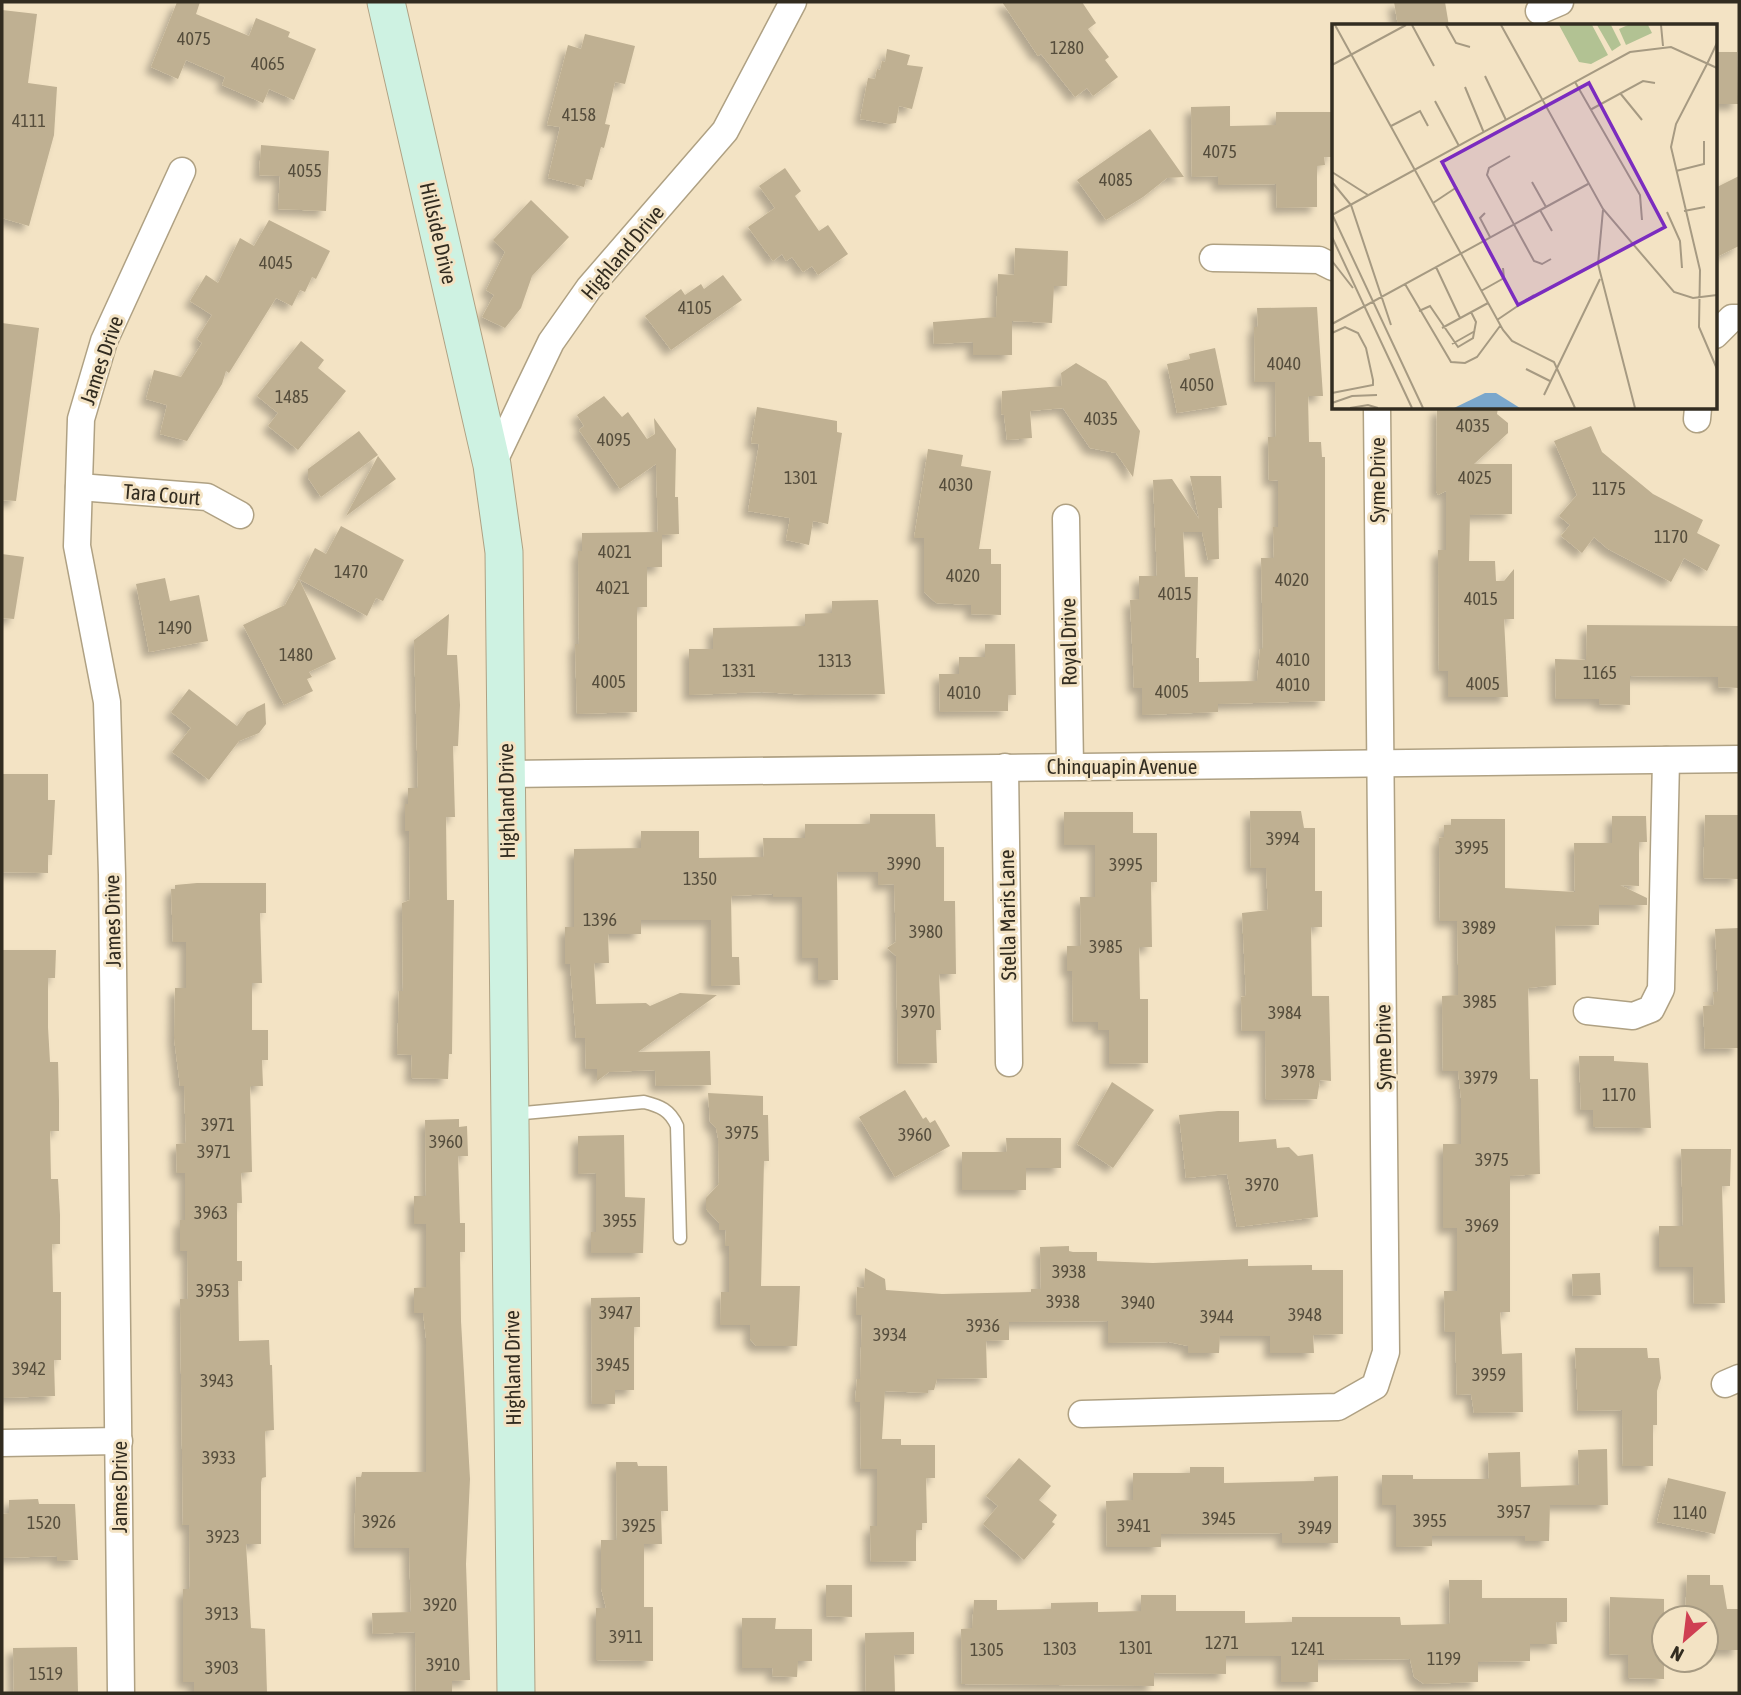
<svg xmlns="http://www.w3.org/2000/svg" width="1741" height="1695" font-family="'Asap Condensed',sans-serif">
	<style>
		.building { fill: #bfb092; filter: url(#shadow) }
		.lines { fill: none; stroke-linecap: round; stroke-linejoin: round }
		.lane-casing { stroke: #afa183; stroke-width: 15 }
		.street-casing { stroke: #afa183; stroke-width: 29 }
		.secondary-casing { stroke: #afa183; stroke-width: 39 }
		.lane { stroke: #fff; stroke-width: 12 }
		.street { stroke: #fff; stroke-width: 26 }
		.secondary { stroke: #cef2e2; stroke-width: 37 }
		.labels { text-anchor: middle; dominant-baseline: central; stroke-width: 6; stroke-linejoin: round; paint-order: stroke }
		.number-label { font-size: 18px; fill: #554d3c }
		.street-label { font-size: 21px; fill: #322c20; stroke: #f3e3c4 }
		.inset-road { fill: none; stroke: #a69a82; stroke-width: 2 }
		.view { fill: #7b2cbf; fill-opacity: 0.15; stroke: #7b2cbf; stroke-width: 3.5 }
		.inset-edge { fill: none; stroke: #322c20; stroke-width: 3.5 }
	</style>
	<defs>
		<filter id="shadow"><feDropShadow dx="-6" dy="6" stdDeviation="3.5" flood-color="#0004"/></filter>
	</defs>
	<rect width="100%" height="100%" fill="#f3e3c4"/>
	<g class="building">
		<polygon points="177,2 200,2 196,14 249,36 256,18 290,32 288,37 316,49 294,100 269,89 263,103 222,85 225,77 186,60 178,79 151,67"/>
		<polygon points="1002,2 1082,2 1096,23 1088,29 1109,57 1105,60 1118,77 1093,96 1087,88 1075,97 1041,54 1038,56"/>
		<polygon points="1394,2 1445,2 1449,26 1398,26"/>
		<polygon points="2,10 37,14 28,83 57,87 54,135 29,226 2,218"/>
		<polygon points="585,34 635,46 625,84 615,82 605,124 610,125 604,148 601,147 592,180 586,179 584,187 548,178 560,127 547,125 568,45 581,49"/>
		<polygon points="887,49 910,55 907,65 923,67 912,109 899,106 896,123 889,124 860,119 868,78 875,79 877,69 880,70 882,61 885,62"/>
		<polygon points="1715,52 1737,52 1738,104 1715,104"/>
		<polygon points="1230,106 1230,126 1276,125 1276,112 1332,112 1332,157 1324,157 1325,165 1317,166 1317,207 1277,208 1276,184 1218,185 1218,176 1192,177 1191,107"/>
		<polygon points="1150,129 1184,177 1167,178 1143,197 1106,220 1077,180"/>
		<polygon points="261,145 329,151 326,211 278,209 280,176 259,175"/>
		<polygon points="785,168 801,191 795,196 819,231 828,225 848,254 818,275 812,266 803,272 792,257 786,261 782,254 773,261 748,227 775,208 759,186"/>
		<polygon points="1739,176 1739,246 1715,258 1715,188"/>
		<polygon points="531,200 569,237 532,276 521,308 505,328 482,317 494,295 486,290 505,252 493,240"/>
		<polygon points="269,220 330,251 316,279 312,277 305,292 300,290 292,306 276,298 229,373 226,371 222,384 187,441 160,434 167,405 146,399 154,370 181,377 202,343 197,339 212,315 190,301 206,275 218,283 240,238 254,246"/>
		<polygon points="1015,248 1068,251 1067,286 1054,286 1052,323 1012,321 1012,355 973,355 973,342 934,344 933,322 996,317 998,274 1014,275"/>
		<polygon points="723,275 742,300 671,350 645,316 681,289 685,295 701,284 704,289"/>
		<polygon points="1317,307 1323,396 1308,396 1309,442 1321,442 1322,457 1325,457 1325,701 1218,704 1218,712 1142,715 1142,688 1134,688 1130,600 1139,599 1139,576 1157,576 1153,480 1172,479 1199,519 1190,476 1221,476 1222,508 1218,508 1219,559 1208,560 1202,532 1183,532 1185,577 1198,577 1196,658 1199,658 1199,682 1257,681 1260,649 1263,649 1261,558 1274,558 1273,527 1278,527 1278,480 1269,481 1268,437 1276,437 1275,382 1255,382 1254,327 1258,327 1257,308"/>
		<polygon points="2,323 39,328 16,501 2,500"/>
		<polygon points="301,341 324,360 318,368 346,391 298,450 268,426 278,413 257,396"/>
		<polygon points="1215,348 1227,405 1177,413 1167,364 1190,359 1189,354"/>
		<polygon points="1076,363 1106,381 1140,431 1133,477 1116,453 1090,448 1063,408 1030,411 1032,438 1007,440 1004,415 1001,414 1002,391 1062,386 1061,373"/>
		<polygon points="604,396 622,417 628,412 647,439 655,434 654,418 676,449 675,497 678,497 679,534 662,535 662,567 647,567 647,607 637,607 637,712 577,714 575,644 579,644 578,551 582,551 582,533 658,532 656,464 620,489 579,430 584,426 577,415"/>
		<polygon points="757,407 837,421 837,432 842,433 828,524 813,521 809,545 786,540 790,518 748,511 759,444 751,443"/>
		<polygon points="1437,408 1498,408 1497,414 1508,423 1508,433 1474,464 1512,464 1512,514 1470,515 1469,561 1495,561 1496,581 1504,581 1514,569 1514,619 1504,619 1508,697 1448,697 1448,671 1439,671 1438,550 1446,550 1446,491 1438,495 1436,491"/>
		<polygon points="1591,426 1602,452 1653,494 1703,520 1697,533 1720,545 1707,571 1684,558 1671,582 1608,549 1594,537 1582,553 1561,536 1570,525 1559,516 1577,495 1554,441"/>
		<polygon points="359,431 378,455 321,497 308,478 308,469"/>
		<polygon points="928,449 963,455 961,466 991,471 979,549 991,549 991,564 1001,564 1001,615 971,614 971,605 936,603 924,592 924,538 914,538"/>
		<polygon points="378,456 396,479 346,516"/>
		<polygon points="341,526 404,560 383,601 376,598 367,616 299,579 315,548 326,554"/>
		<polygon points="2,554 24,557 14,619 2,618"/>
		<polygon points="165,578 170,601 199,595 208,641 149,652 136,584"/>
		<polygon points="299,579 336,659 309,672 312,677 307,679 313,691 284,705 243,625 285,605"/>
		<polygon points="878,600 885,694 808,695 762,692 689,695 689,649 713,649 713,628 805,626 805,614 832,613 832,601"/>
		<polygon points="449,614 447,655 457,655 460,705 458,746 453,746 455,817 446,817 447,900 454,900 452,1054 449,1054 448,1079 411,1078 412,1055 397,1054 399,991 403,991 402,903 410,900 409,831 405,831 405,804 408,804 408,788 418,788 414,640"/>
		<polygon points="1587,625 1739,626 1739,688 1718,687 1718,677 1630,676 1630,705 1599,704 1599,699 1556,699 1555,659 1586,660"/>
		<polygon points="985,644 1015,644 1016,695 1008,695 1008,711 940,712 939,674 959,674 959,657 985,657"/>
		<polygon points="189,689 237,726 247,712 265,703 266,724 259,733 239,741 209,780 172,752 191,728 171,712"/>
		<polygon points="2,774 48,774 48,800 55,800 52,855 48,855 48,873 2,872"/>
		<polygon points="1250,811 1301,811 1304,828 1315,828 1315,891 1322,891 1322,927 1311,927 1312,996 1329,996 1331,1081 1320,1080 1317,1099 1266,1100 1265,1031 1242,1031 1241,997 1246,996 1242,913 1268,910 1266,868 1251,868"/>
		<polygon points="1064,812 1133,812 1133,833 1157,833 1157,882 1151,882 1152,947 1139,947 1140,999 1148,999 1148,1063 1109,1064 1109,1030 1098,1030 1098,1022 1073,1022 1072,971 1067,971 1067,946 1081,946 1080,897 1095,897 1095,845 1064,845"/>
		<polygon points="870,814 935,814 936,847 944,847 944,901 955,901 956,974 939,974 941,1030 936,1030 937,1063 898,1064 896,956 887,948 896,942 894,884 878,885 878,872 837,872 838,980 818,980 818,958 802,958 802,897 773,897 773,894 731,896 732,957 739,957 740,985 711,986 711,920 641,920 641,934 608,934 609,963 594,963 596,1004 646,1003 650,1006 680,993 717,995 638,1052 710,1051 711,1085 656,1086 655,1070 609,1072 597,1081 597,1069 586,1069 585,1038 576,1038 570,964 565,964 565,927 574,927 574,849 641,848 641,831 699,831 699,858 764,857 763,838 805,838 805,824 870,824"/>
		<polygon points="1705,815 1739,815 1739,879 1703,878"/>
		<polygon points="1612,816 1646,816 1647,842 1639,842 1639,886 1620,885 1647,898 1647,905 1599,905 1599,925 1555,926 1556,985 1528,988 1530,1079 1538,1079 1540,1174 1510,1176 1510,1312 1500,1312 1502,1354 1522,1353 1523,1412 1474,1413 1471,1394 1457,1395 1455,1332 1445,1332 1444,1291 1457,1291 1457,1228 1443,1228 1443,1144 1461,1144 1461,1098 1458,1071 1443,1071 1442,996 1458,995 1458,965 1457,921 1440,921 1439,838 1444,837 1444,825 1451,825 1451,819 1505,819 1505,888 1575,892 1574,843 1612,843"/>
		<polygon points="197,883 266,883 266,913 260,913 262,983 252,983 252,1030 268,1030 268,1060 262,1060 263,1086 250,1086 252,1172 241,1173 242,1203 237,1203 237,1261 242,1261 242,1281 238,1281 239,1341 269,1340 270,1365 272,1365 274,1430 265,1431 266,1477 262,1478 261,1483 261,1544 246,1544 251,1628 265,1629 267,1693 194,1693 194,1682 183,1682 183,1589 190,1589 189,1525 183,1525 180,1299 188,1299 187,1251 180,1251 180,1220 185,1220 185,1173 177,1173 176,1144 186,1143 184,1086 180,1086 174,1038 175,988 186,988 186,942 173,942 171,889 175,889 175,885"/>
		<polygon points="1739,928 1739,1048 1705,1049 1703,1006 1714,1005 1713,992 1718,992 1715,929"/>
		<polygon points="2,950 56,950 55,978 48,978 48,1027 50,1062 58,1062 59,1101 59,1131 50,1131 51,1179 58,1179 60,1215 60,1244 52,1244 53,1292 61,1292 61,1360 54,1360 55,1396 2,1398"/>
		<polygon points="1579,1056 1614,1056 1614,1061 1648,1063 1651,1128 1593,1127 1593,1110 1581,1110"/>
		<polygon points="1112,1082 1154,1110 1113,1168 1077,1144"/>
		<polygon points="905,1090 923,1119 926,1117 930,1123 935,1120 950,1146 895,1177 859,1117"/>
		<polygon points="708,1093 763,1096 763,1115 768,1115 769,1161 764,1161 761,1286 800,1286 797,1346 756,1346 750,1339 750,1325 720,1325 721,1292 729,1292 729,1246 725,1246 726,1230 719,1230 719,1223 706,1209 706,1198 719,1184 718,1138 716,1128 710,1122"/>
		<polygon points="1218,1111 1239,1111 1239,1142 1276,1139 1277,1148 1289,1147 1298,1156 1313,1154 1318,1217 1237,1227 1227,1174 1186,1178 1179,1115"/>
		<polygon points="459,1119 459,1127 467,1126 468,1156 458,1156 460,1223 465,1223 465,1252 460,1252 461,1321 470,1479 466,1564 470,1680 452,1681 452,1693 416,1693 415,1632 373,1634 372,1613 411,1612 409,1548 354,1548 356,1477 361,1477 362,1472 426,1472 426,1338 423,1313 414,1313 414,1288 426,1287 426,1224 414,1224 414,1196 426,1196 425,1120"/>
		<polygon points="624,1135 625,1197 645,1198 643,1253 591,1253 591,1232 596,1232 596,1173 578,1174 578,1136"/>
		<polygon points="1006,1138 1061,1138 1061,1168 1026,1168 1026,1190 962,1190 962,1152 1007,1152"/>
		<polygon points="1681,1149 1731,1149 1730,1186 1722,1186 1725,1303 1694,1304 1693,1267 1659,1267 1659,1226 1683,1226"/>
		<polygon points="1069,1246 1069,1251 1073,1252 1097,1252 1097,1261 1153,1263 1248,1259 1248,1266 1312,1265 1312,1270 1343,1270 1343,1334 1313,1335 1314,1353 1270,1353 1270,1336 1220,1336 1219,1353 1188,1353 1188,1346 1169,1342 1108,1343 1108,1321 1009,1322 1009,1340 986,1341 987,1378 937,1379 934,1390 928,1390 928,1393 885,1391 882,1439 901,1439 901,1445 935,1445 935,1478 926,1478 927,1523 922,1523 922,1530 916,1530 916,1561 871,1562 870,1526 877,1526 877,1469 861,1469 860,1402 855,1402 857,1379 860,1379 862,1315 856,1315 857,1287 864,1288 865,1268 885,1279 886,1290 942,1294 1031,1292 1031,1289 1041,1289 1040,1247"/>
		<polygon points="1600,1273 1601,1295 1573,1296 1572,1274"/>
		<polygon points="640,1297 640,1327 634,1327 634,1390 615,1390 615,1404 592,1404 591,1298"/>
		<polygon points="1575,1348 1647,1348 1648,1358 1659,1358 1661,1378 1657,1391 1657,1425 1653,1425 1653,1466 1623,1466 1622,1410 1578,1411"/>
		<polygon points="1607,1449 1608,1505 1550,1505 1549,1541 1525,1541 1525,1536 1432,1536 1432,1546 1396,1547 1396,1505 1382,1505 1382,1475 1413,1475 1413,1479 1489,1479 1488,1453 1520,1452 1521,1487 1579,1485 1578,1450"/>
		<polygon points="1019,1458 1051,1486 1039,1500 1057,1515 1052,1522 1055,1524 1024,1560 983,1524 998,1506 986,1496"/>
		<polygon points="616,1462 637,1462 638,1466 667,1466 668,1511 661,1511 662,1544 644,1544 644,1607 653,1607 653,1661 596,1660 596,1608 606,1608 601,1588 601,1540 617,1540"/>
		<polygon points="1190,1467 1224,1467 1224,1483 1314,1481 1314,1477 1338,1476 1338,1543 1282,1543 1282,1533 1161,1534 1161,1547 1107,1547 1106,1501 1133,1500 1133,1473 1190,1473"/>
		<polygon points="1668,1478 1726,1492 1715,1534 1657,1522"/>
		<polygon points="38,1499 39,1504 75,1504 78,1560 57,1561 57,1556 2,1558 2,1514 9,1513 9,1500"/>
		<polygon points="1687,1575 1710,1575 1710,1585 1723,1585 1727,1609 1739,1609 1739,1650 1706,1650 1706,1618 1685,1618"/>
		<polygon points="1449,1580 1482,1580 1482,1598 1567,1598 1567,1622 1556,1622 1557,1644 1530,1644 1530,1661 1478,1662 1478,1682 1424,1684 1414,1677 1410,1659 1318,1660 1318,1682 1281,1682 1281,1656 1226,1656 1226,1674 1154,1673 1154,1686 962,1684 961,1629 972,1628 974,1600 997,1600 997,1610 1051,1609 1051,1603 1098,1602 1098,1612 1141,1611 1141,1595 1176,1595 1176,1611 1245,1611 1245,1623 1292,1622 1292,1617 1400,1617 1401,1625 1450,1624"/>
		<polygon points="826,1585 852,1585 852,1617 826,1616"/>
		<polygon points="1610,1597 1664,1599 1664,1679 1628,1678 1628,1655 1609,1654"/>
		<polygon points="742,1618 776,1618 775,1629 812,1629 812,1661 798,1661 797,1677 772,1676 773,1668 742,1668"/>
		<polygon points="914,1632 914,1654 894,1655 895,1693 866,1693 865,1633"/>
		<polygon points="77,1647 78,1693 14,1693 13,1648"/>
	</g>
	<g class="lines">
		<g class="lane-casing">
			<path id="lane" d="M513 1114 644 1102C660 1106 670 1110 677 1126L680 1238"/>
		</g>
		<g class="street-casing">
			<g id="street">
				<polyline points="1539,11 1560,2"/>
				<polyline points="1213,258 1319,260 1333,267"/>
				<polyline points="1715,335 1732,318 1739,318"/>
				<polyline points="1697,419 1698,408"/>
				<polyline points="492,465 551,342 589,288 725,131 793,2"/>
				<polyline points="79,487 207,497 240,515"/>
				<polyline points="1066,518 1070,766"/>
				<polyline points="1005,767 1009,1063"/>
				<polyline points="505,774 1739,759"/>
				<polyline points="1587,1011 1633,1016 1651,1009 1661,989 1666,760"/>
				<polyline points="1725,1384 1739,1378"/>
				<polyline points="1082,1414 1338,1407 1375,1386 1386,1352 1377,408"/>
				<polyline points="2,1443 119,1441"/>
				<polyline points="121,1693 112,875 107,702 77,546 81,419 104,341 182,171"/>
			</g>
		</g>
		<g class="secondary-casing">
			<polyline id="secondary" points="386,2 492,465 504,552 516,1693"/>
		</g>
		<use href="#lane" class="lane"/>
		<use href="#street" class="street"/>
		<use href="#secondary" class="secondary"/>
	</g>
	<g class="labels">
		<g class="number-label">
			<text x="194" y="38">4075</text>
			<text x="1067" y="47">1280</text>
			<text x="268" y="63">4065</text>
			<text x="579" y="114">4158</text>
			<text x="29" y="120">4111</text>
			<text x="1220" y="151">4075</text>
			<text x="305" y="170">4055</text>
			<text x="1116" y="179">4085</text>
			<text x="276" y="262">4045</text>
			<text x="695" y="307">4105</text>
			<text x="1284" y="363">4040</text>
			<text x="1197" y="384">4050</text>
			<text x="292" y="396">1485</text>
			<text x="1101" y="418">4035</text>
			<text x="1473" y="425">4035</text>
			<text x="614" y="439">4095</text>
			<text x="801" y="477">1301</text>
			<text x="1475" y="477">4025</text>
			<text x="956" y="484">4030</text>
			<text x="1609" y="488">1175</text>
			<text x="1671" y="536">1170</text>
			<text x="615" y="551">4021</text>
			<text x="351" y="571">1470</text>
			<text x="963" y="575">4020</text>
			<text x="1292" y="579">4020</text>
			<text x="613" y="587">4021</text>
			<text x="1175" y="593">4015</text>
			<text x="1481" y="598">4015</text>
			<text x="175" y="627">1490</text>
			<text x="296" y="654">1480</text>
			<text x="1293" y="659">4010</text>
			<text x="835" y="660">1313</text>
			<text x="739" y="670">1331</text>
			<text x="1600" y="672">1165</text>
			<text x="609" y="681">4005</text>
			<text x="1483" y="683">4005</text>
			<text x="1293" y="684">4010</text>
			<text x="1172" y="691">4005</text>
			<text x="964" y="692">4010</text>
			<text x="1283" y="838">3994</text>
			<text x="1472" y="847">3995</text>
			<text x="904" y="863">3990</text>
			<text x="1126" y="864">3995</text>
			<text x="700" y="878">1350</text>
			<text x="600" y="919">1396</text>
			<text x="1479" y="927">3989</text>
			<text x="926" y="931">3980</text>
			<text x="1106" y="946">3985</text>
			<text x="1480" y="1001">3985</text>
			<text x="918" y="1011">3970</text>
			<text x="1285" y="1012">3984</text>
			<text x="1298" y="1071">3978</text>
			<text x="1481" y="1077">3979</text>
			<text x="1619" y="1094">1170</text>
			<text x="218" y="1124">3971</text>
			<text x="742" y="1132">3975</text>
			<text x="915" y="1134">3960</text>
			<text x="446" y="1141">3960</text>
			<text x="214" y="1151">3971</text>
			<text x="1492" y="1159">3975</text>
			<text x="1262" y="1184">3970</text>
			<text x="211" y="1212">3963</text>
			<text x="620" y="1220">3955</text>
			<text x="1482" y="1225">3969</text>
			<text x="1069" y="1271">3938</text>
			<text x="213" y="1290">3953</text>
			<text x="1063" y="1301">3938</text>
			<text x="1138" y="1302">3940</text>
			<text x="616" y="1312">3947</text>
			<text x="1305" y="1314">3948</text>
			<text x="1217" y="1316">3944</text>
			<text x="983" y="1325">3936</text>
			<text x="890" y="1334">3934</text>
			<text x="613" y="1364">3945</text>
			<text x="29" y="1368">3942</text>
			<text x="1489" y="1374">3959</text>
			<text x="217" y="1380">3943</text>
			<text x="219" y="1457">3933</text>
			<text x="1514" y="1511">3957</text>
			<text x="1690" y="1512">1140</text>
			<text x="1219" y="1518">3945</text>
			<text x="1430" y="1520">3955</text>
			<text x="379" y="1521">3926</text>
			<text x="44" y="1522">1520</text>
			<text x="639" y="1525">3925</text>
			<text x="1134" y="1525">3941</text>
			<text x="1315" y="1527">3949</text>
			<text x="223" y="1536">3923</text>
			<text x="440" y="1604">3920</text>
			<text x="222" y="1613">3913</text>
			<text x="626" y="1636">3911</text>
			<text x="1222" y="1642">1271</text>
			<text x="1136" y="1647">1301</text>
			<text x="1060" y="1648">1303</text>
			<text x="1308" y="1648">1241</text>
			<text x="987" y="1649">1305</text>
			<text x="1444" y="1658">1199</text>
			<text x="443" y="1664">3910</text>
			<text x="222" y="1667">3903</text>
			<text x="46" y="1673">1519</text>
		</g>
		<g class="street-label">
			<text transform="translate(439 233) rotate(77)">Hillside Drive</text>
			<text transform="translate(622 252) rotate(-50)">Highland Drive</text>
			<text transform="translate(101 360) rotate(-71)">James Drive</text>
			<text transform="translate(1377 480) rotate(-90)">Syme Drive</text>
			<text transform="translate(162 494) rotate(5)">Tara Court</text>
			<text transform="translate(1068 642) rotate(-91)">Royal Drive</text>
			<text x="1122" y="766">Chinquapin Avenue</text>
			<text transform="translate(506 801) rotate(-91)">Highland Drive</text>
			<text transform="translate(1007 915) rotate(-91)">Stella Maris Lane</text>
			<text transform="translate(112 921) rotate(-91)">James Drive</text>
			<text transform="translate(1383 1047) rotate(-91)">Syme Drive</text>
			<text transform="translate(512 1368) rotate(-91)">Highland Drive</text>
			<text transform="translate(119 1487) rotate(-90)">James Drive</text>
		</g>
	</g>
	<g transform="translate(1332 24)">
		<rect width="385" height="385" fill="#f3e3c4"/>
		<path d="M227 1H260L276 31 259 40 247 38ZM265 1H279L289 21 280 27ZM296 1H316L320 9 294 21 287 5Z" fill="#b2c293"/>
		<path d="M153 369H164L188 384H122Z" fill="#7aa7cc"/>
		<path class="inset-road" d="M3 1 171 306 180 317 222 338 243 384M80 1 102 42M114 1 124 19 138 23M169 1 271 185 342 268 361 274 385 271M329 1 331 22M375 40 344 100 339 123 368 246 367 303 385 345M375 40 385 19M0 41 74 1M153 52 174 96M243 58 308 171 310 196M133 63 152 109M288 69 310 96M103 77 127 122M258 86 311 57 323 59M59 102 88 87 96 102M178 132 157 144 155 151 202 237 210 240 219 235M344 147 372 140V117M0 148 36 171M0 158 19 181 59 301M200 158 214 183M101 179 125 163M208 186 220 207M271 186 266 240 303 384M352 187 373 183M335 188 348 217 350 244M153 189 148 194 158 213M0 190 91 384M0 191 298 28 339 23 385 44M0 213 80 384M0 237 21 264M104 243 128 294M73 260 119 338 133 339 145 333 168 302M149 267 172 254 171 244M87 287 98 282 126 323 141 314 144 298 139 288M165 296 202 271M0 300 256 160M110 304 156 279M0 309 13 303 26 309 34 324 41 356V361L0 369M120 320 143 307M194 345 218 357M212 371 268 255M0 379 20 372 45 371M18 384 36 381 46 384"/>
		<path class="view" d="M257 59 333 203 186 281 110 138Z"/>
		<rect width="385" height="385" class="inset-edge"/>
	</g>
	<rect width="1741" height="1695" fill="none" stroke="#322c20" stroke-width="7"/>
	<g transform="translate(1685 1639) rotate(208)"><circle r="33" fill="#f3e3c4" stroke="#a69a82" stroke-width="2"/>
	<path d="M0-5L12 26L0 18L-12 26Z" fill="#cf3f52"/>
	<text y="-10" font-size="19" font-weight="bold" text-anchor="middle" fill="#322c20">N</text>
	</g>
</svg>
